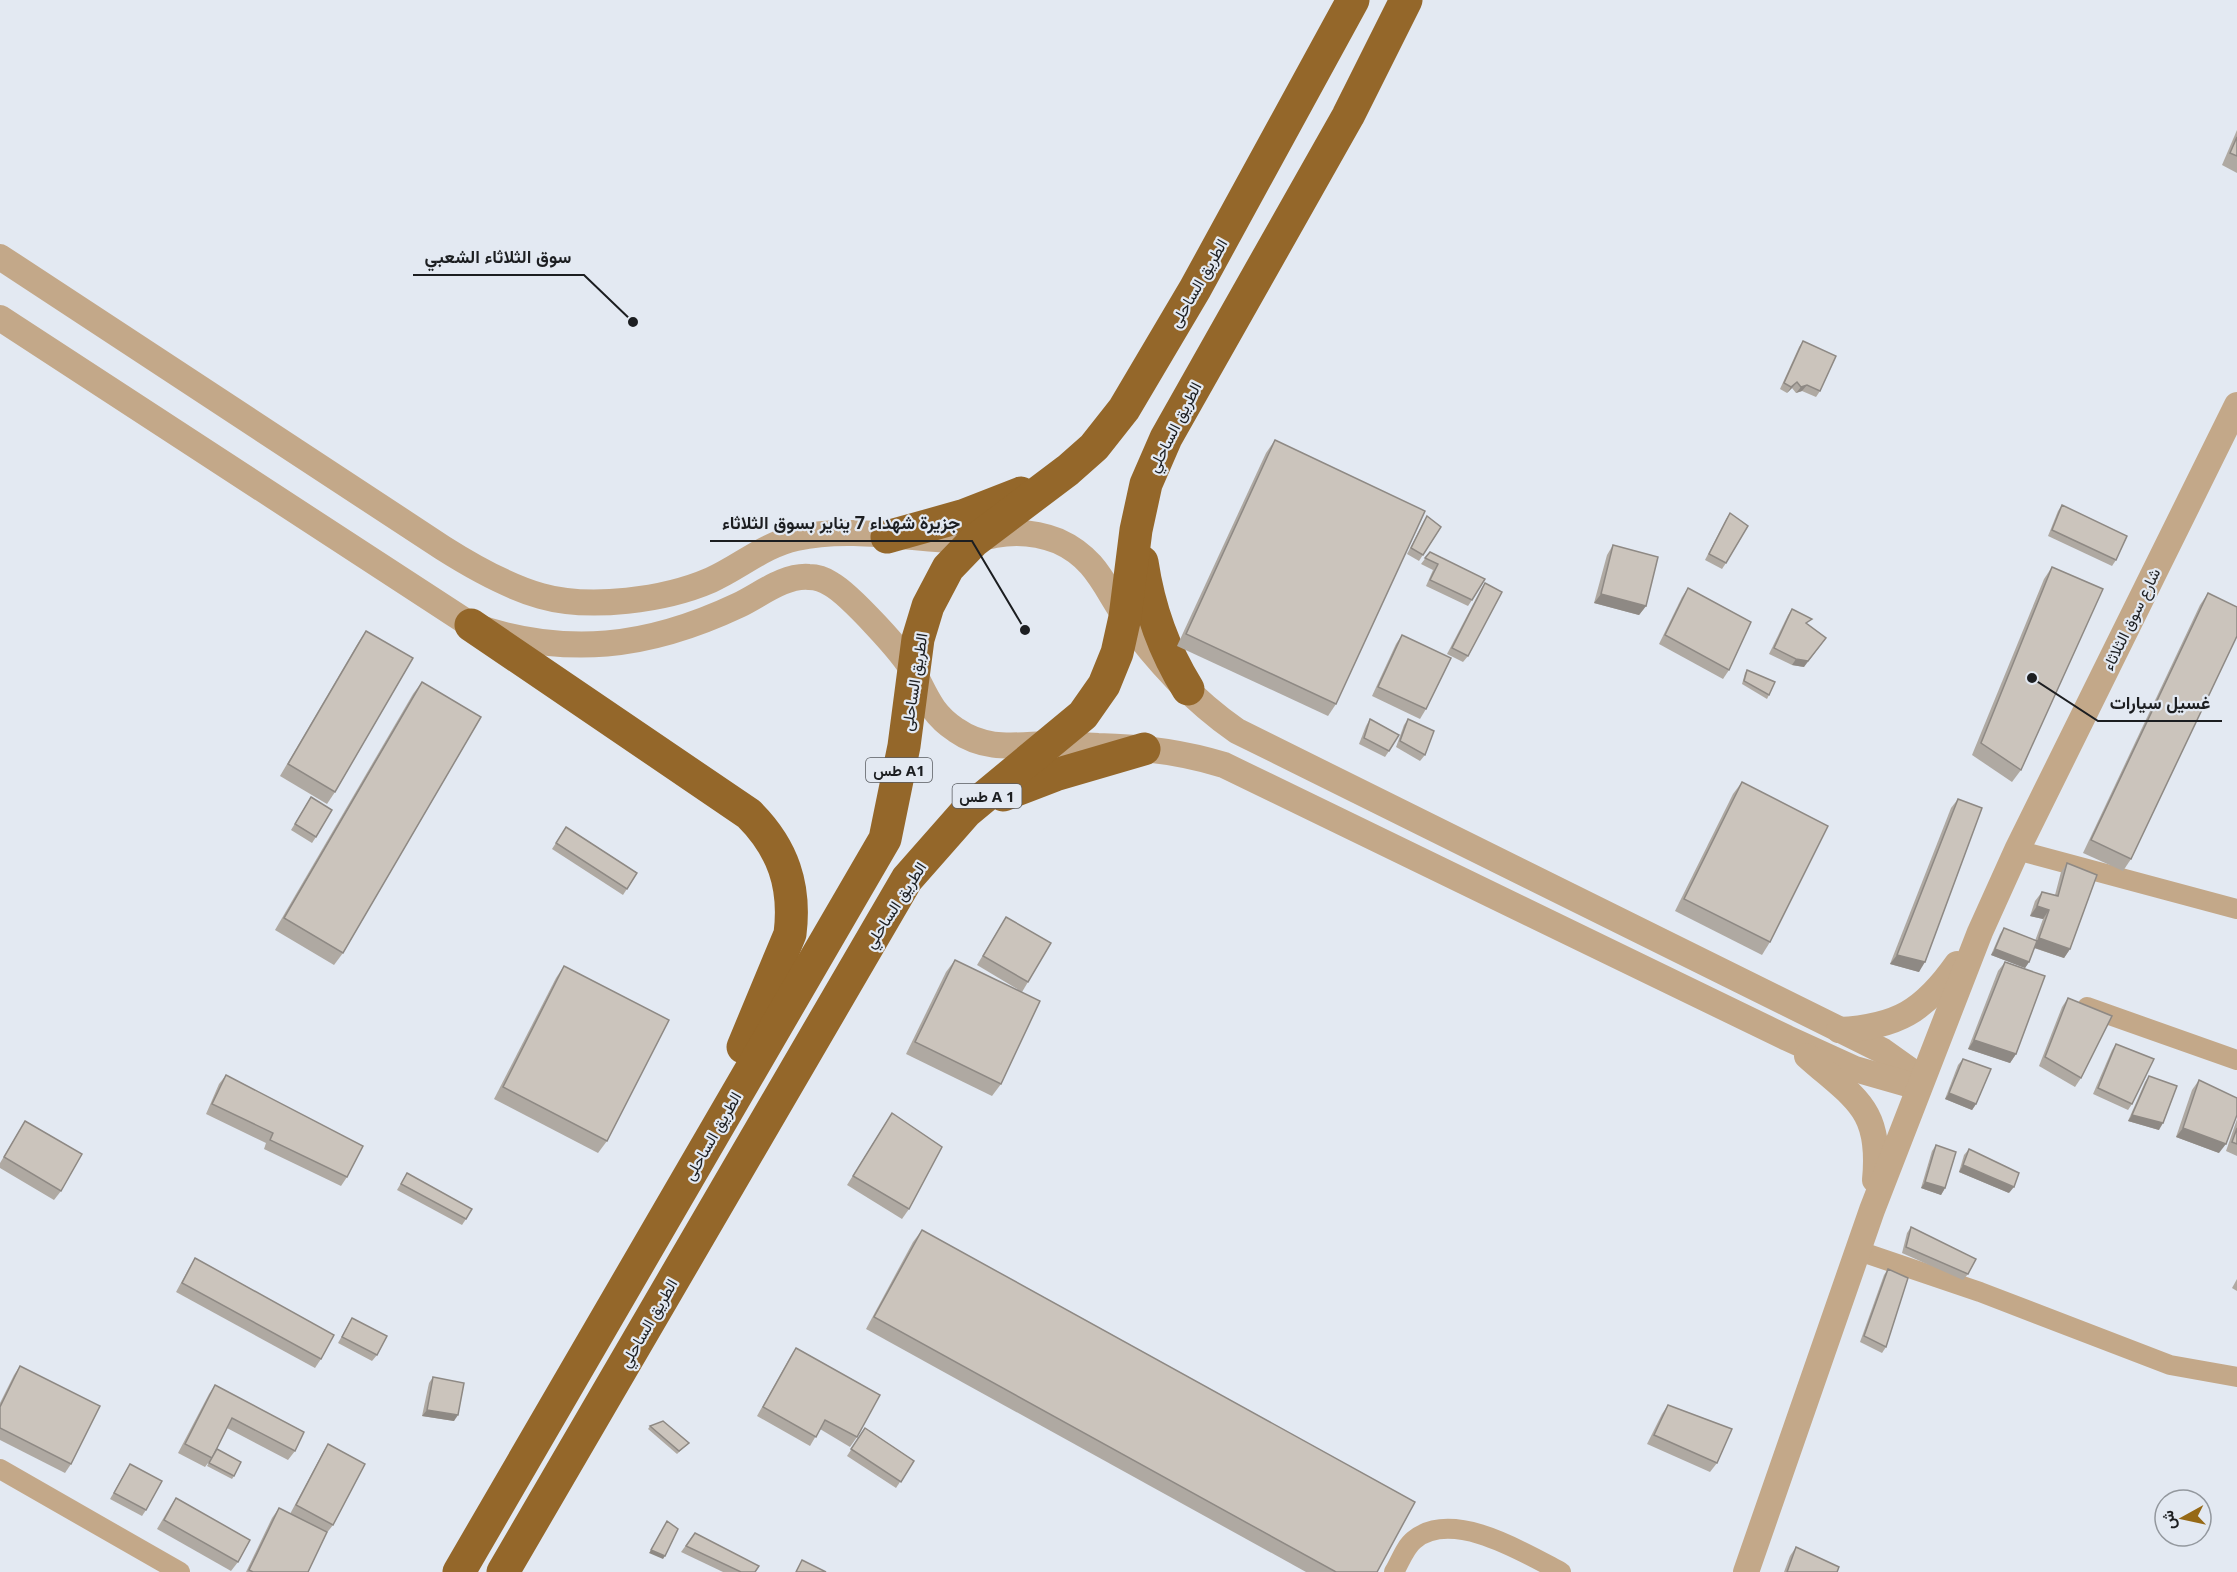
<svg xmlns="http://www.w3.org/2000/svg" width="2237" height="1572" font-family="'Noto Sans',Vazirmatn,sans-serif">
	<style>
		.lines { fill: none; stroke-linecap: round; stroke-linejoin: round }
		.minor { stroke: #c3a889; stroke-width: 20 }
		.tertiary { stroke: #c3a889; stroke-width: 26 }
		.trunk { stroke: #94672a; stroke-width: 33 }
		.wall { fill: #afa9a2 }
		.shaded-wall { fill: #8e8984 }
		.building { fill: #cbc4bc; stroke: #8e8984; stroke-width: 1.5 }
		.labels { text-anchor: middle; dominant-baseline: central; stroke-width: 4.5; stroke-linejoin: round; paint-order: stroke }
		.shield { fill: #e3e9f2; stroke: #585b60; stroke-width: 1.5 }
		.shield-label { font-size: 15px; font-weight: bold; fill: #1c1e21 }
		.street-label { font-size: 16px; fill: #1c1e21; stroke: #e3e9f2 }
		.leader { fill: none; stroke: #1c1e21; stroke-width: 2 }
		.callout-dot { fill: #1c1e21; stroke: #e3e9f2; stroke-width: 2 }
		.callout-label { font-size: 18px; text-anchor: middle; font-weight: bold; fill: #1c1e21; stroke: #e3e9f2; stroke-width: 4.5; stroke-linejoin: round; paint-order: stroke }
	</style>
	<rect width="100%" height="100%" fill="#e3e9f2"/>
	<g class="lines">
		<g class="minor">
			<polyline points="2017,850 2237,909"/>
			<polyline points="2087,1007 2237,1060"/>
			<polyline points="1859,1251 1980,1292 2170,1365 2237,1377"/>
			<polyline points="0,1469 180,1572"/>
			<path d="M1394 1572C1400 1562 1405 1547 1414 1540 1452 1508 1525 1553 1561 1572"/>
		</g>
		<g class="tertiary">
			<path d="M0 257 443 548C473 567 506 586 541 596 590 610 665 600 711 580 740 567 764 545 796 538 850 526 909 539 964 541 975 541 984 537 995 535 1016 531 1038 533 1058 541 1096 558 1104 586 1126 618 1155 660 1195 702 1237 731L1883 1051 1921 1078"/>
			<path d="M0 318 471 625C566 658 648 648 739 605 760 595 784 575 809 577 817 577 825 580 831 584 849 594 905 654 914 673 927 698 932 714 956 730 986 751 1015 745 1048 744 1065 744 1082 745 1098 746 1141 747 1182 752 1224 765L1787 1038 1855 1069 1918 1087"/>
			<path d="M1839 1030C1897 1027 1924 1011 1957 964"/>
			<path d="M1807 1056C1855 1099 1882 1108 1875 1180"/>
			<polyline points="1746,1572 1872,1210 1980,932 2017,850 2237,405"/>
		</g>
		<g class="trunk">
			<polyline points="887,537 962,516 1021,493"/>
			<path d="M1142 562C1149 609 1163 649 1188 689"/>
			<path d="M471 625 749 814C783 848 796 886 790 934L743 1047"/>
			<polyline points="1003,795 1055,775 1144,749"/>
			<polyline points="459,1572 885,839 904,746 918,639 928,606 948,568 974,541 1068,470 1094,447 1124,409 1195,289 1353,0"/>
			<polyline points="503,1572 907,879 966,812 1083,715 1104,685 1117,653 1125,617 1136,530 1146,484 1166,438 1348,116 1406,0"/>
		</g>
	</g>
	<g class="wall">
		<polygon points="2237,130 2237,173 2222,165"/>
		<polygon points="1803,341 1820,391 1816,397 1802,391 1796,393 1792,388 1787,393 1780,389 1799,347"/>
		<polygon points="1275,440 1336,704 1328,716 1177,646 1266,453"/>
		<polygon points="2062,505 2116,560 2112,566 2048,536 2058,511"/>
		<polygon points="1730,513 1726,563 1722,569 1705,560 1726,519"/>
		<polygon points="1427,516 1441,527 1419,561 1407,554 1423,523"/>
		<polygon points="1613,545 1646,606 1639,615 1594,603 1607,555"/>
		<polygon points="1430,552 1472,600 1468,606 1426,586 1433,570 1421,564"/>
		<polygon points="2052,567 2021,770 2012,782 1972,755 2044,579"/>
		<polygon points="1485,583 1468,656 1463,662 1447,654 1481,589"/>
		<polygon points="1688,588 1729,670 1723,679 1659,644 1682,597"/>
		<polygon points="2208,593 2131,859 2123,871 2083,853 2200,605"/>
		<polygon points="1792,609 1808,625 1804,667 1792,665 1769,654 1788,615"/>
		<polygon points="366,631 335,792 327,804 280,776 358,643"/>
		<polygon points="1402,635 1426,709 1420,719 1372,696 1396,644"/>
		<polygon points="1747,670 1769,695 1767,699 1742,684 1745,673"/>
		<polygon points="422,682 343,953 334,965 275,930 413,694"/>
		<polygon points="1370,719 1389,751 1385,757 1359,744 1366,726"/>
		<polygon points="1408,719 1425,755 1420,761 1396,747 1404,725"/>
		<polygon points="1742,782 1770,942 1762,955 1675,911 1733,794"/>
		<polygon points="311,797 316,837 312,843 291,830"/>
		<polygon points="1958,799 1919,972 1890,964 1951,808"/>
		<polygon points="566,827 637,873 623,895 552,849"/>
		<polygon points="2067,863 2070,949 2064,958 2034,948 2029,962 2025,968 1991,955 2000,934 2004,928 2035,941 2043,919 2030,916 2035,901 2042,892 2055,895 2061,872"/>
		<polygon points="1006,917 1028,982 1022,992 977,965"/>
		<polygon points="955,960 1001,1084 992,1096 906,1054 946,972"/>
		<polygon points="2005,962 2016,1054 2010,1063 1968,1049 1998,971"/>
		<polygon points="564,966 607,1141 598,1153 494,1099 556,978"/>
		<polygon points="2068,998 2081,1078 2075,1087 2039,1066 2062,1007"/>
		<polygon points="2116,1044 2132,1104 2128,1110 2093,1094 2112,1050"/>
		<polygon points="1963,1059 1976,1104 1972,1110 1945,1099 1958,1065"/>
		<polygon points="226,1075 347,1177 341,1186 264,1149 266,1143 206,1114 219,1084"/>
		<polygon points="2149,1076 2159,1130 2128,1121 2145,1082"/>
		<polygon points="2199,1080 2219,1153 2176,1137 2192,1090"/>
		<polygon points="892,1113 909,1209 902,1219 847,1185"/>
		<polygon points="2237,1119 2237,1156 2226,1151"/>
		<polygon points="25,1121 61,1191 54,1200 0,1168 0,1163"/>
		<polygon points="1936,1145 1945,1188 1941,1195 1921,1188 1932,1151"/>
		<polygon points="1969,1149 2009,1193 1959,1172 1964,1155"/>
		<polygon points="407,1173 466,1219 462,1225 397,1190"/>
		<polygon points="1911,1227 1968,1274 1963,1280 1902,1253 1907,1233"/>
		<polygon points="922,1230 1377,1572 1306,1572 866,1329 913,1242"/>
		<polygon points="195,1258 321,1359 315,1368 176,1292 189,1268"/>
		<polygon points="1888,1269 1886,1347 1882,1353 1860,1342 1884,1275"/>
		<polygon points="2237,1279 2237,1291 2232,1288"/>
		<polygon points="352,1318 377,1355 372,1361 338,1343"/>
		<polygon points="796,1348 857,1437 850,1447 820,1429 810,1446 757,1416 790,1357"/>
		<polygon points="20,1366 71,1464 65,1473 0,1440 0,1403 14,1375"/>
		<polygon points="433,1377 454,1421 422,1416 429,1383"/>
		<polygon points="215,1385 295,1451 288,1460 227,1428 212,1458 205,1467 178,1453 209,1394"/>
		<polygon points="1668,1405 1717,1463 1710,1472 1647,1444 1662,1414"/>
		<polygon points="650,1426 689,1443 677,1454 648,1429"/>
		<polygon points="865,1428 914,1461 896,1488 847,1456"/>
		<polygon points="328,1444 333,1525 326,1534 308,1572 246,1572 272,1518 279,1508 290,1514 322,1454"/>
		<polygon points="215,1452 234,1476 232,1479 207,1466"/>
		<polygon points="130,1464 146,1510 142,1516 110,1499"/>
		<polygon points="176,1498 238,1562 231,1571 157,1529 170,1507"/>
		<polygon points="695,1533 755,1572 723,1572 681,1552"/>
		<polygon points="1796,1547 1837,1572 1784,1572 1790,1556"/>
	</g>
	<g class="shaded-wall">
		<polygon points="1797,382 1792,388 1787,393 1791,387"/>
		<polygon points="1807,385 1802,391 1796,393 1801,387"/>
		<polygon points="1601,594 1646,606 1639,615 1594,603"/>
		<polygon points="1826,638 1804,667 1792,665 1796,659"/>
		<polygon points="2037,906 2049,910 2043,919 2030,916"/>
		<polygon points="2039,938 2070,949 2064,958 2032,947"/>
		<polygon points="1995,949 2029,962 2025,968 1991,955"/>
		<polygon points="1897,955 1925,962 1919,972 1890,964"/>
		<polygon points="1974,1040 2016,1054 2010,1063 1968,1049"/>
		<polygon points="1949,1093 1976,1104 1972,1110 1945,1099"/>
		<polygon points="2132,1115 2163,1123 2159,1130 2128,1121"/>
		<polygon points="2183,1128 2226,1144 2219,1153 2176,1137"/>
		<polygon points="1963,1165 2014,1187 2009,1193 1959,1172"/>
		<polygon points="1925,1182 1945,1188 1941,1195 1921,1188"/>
		<polygon points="427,1410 458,1415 454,1421 422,1416"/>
		<polygon points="651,1550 665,1556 663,1559 649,1553"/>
	</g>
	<g class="building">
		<polygon points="2237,137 2237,156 2230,153"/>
		<polygon points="1803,341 1836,356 1820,391 1807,385 1801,387 1797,382 1791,387 1784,383"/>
		<polygon points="1275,440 1425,511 1336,704 1186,634"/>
		<polygon points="2062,505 2127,536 2116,560 2052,530"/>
		<polygon points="1730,513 1748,526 1726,563 1709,554"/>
		<polygon points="1427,516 1441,527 1423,555 1411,548"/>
		<polygon points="1613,545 1658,557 1646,606 1601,594"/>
		<polygon points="1430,552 1485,579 1472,600 1430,580 1438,564 1425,558"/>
		<polygon points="2052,567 2103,589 2021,770 1981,743"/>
		<polygon points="1485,583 1502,592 1468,656 1452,648"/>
		<polygon points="1688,588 1751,622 1729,670 1665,635"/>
		<polygon points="2208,593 2237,607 2237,636 2131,859 2091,840"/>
		<polygon points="1792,609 1812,619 1806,623 1826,638 1808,661 1796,659 1774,648"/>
		<polygon points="366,631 413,658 335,792 288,764"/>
		<polygon points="1402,635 1451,658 1426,709 1378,687"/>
		<polygon points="1747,670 1775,682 1769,695 1744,681"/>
		<polygon points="422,682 481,717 343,953 284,918"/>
		<polygon points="1370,719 1399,735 1389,751 1364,738"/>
		<polygon points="1408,719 1434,731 1425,755 1400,741"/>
		<polygon points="1742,782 1828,826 1770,942 1684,899"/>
		<polygon points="311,797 332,810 316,837 295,824"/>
		<polygon points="1958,799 1982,808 1925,962 1897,955"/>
		<polygon points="566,827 637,873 627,889 556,843"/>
		<polygon points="2067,863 2097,875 2070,949 2039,938 2049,910 2037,906 2042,892 2058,896"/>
		<polygon points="1006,917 1051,943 1028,982 983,956"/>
		<polygon points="2004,928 2037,941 2029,962 1995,949"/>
		<polygon points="955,960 1040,1001 1001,1084 915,1042"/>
		<polygon points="2005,962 2045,976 2016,1054 1974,1040"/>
		<polygon points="564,966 669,1020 607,1141 503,1087"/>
		<polygon points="2068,998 2112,1016 2081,1078 2045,1057"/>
		<polygon points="2116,1044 2154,1059 2132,1104 2098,1088"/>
		<polygon points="1963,1059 1991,1069 1976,1104 1949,1093"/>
		<polygon points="226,1075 363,1146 347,1177 270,1140 273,1133 212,1104"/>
		<polygon points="2149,1076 2177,1086 2163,1123 2132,1115"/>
		<polygon points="2199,1080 2237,1098 2237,1115 2226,1144 2183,1128"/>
		<polygon points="892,1113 942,1147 909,1209 853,1176"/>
		<polygon points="25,1121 82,1154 61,1191 4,1157"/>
		<polygon points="2237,1128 2237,1144 2232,1142"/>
		<polygon points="1936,1145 1956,1152 1945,1188 1925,1182"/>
		<polygon points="1969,1149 2019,1173 2014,1187 1963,1165"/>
		<polygon points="407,1173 472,1209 466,1219 401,1184"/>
		<polygon points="1911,1227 1976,1259 1968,1274 1906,1247"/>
		<polygon points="922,1230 1415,1502 1377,1572 1336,1572 874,1317"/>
		<polygon points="195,1258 334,1335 321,1359 182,1283"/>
		<polygon points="1888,1269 1908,1278 1886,1347 1864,1336"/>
		<polygon points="352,1318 387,1336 377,1355 342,1337"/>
		<polygon points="796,1348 880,1395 857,1437 825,1420 816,1437 763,1407"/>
		<polygon points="20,1366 100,1406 71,1464 0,1428 0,1407"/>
		<polygon points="433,1377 464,1383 458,1415 427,1410"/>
		<polygon points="215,1385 304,1432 295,1451 232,1418 212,1458 185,1444"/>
		<polygon points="1668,1405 1732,1429 1717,1463 1654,1435"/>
		<polygon points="663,1421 689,1443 679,1451 650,1426"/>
		<polygon points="865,1428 914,1461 901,1482 851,1449"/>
		<polygon points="328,1444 365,1464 333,1525 296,1505"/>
		<polygon points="217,1449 241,1462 234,1476 209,1463"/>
		<polygon points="130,1464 162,1481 146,1510 114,1493"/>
		<polygon points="176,1498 250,1540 238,1562 164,1520"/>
		<polygon points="279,1508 327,1532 308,1572 253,1572 249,1570"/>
		<polygon points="667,1521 678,1529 665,1556 651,1550"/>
		<polygon points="695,1533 759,1566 755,1572 741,1572 686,1546"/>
		<polygon points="1796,1547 1839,1567 1837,1572 1787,1572"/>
		<polygon points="802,1560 826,1572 796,1572"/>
	</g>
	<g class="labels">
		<g class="shield">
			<rect x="866" y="758" width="66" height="24" rx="4.5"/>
			<rect x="952.5" y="784" width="69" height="24" rx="4.5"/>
		</g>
		<g class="shield-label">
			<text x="899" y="770">طس A1</text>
			<text x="987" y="796">طس A 1</text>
		</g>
		<g class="street-label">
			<text transform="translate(1198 283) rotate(-60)">الطريق الساحلى</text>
			<text transform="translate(1174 427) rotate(-63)">الطريق الساحلي</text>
			<text transform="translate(2131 619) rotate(-64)">شارع سوق الثلاثاء</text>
			<text transform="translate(914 682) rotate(-81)">الطريق الساحلى</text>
			<text transform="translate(895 905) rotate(-57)">الطريق الساحلي</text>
			<text transform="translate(712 1136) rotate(-60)">الطريق الساحلى</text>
			<text transform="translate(648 1323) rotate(-60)">الطريق الساحلي</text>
		</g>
	</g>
	<path class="leader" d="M633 322L584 275H413M1025 630L972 541H710M2032 678L2098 721H2222"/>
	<g class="callout-dot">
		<circle cx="633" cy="322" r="6"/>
		<circle cx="1025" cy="630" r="6"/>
		<circle cx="2032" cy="678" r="6"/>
	</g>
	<g class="callout-label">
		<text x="498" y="263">سوق الثلاثاء الشعبي</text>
		<text x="841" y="529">جزيرة شهداء 7 يناير بسوق الثلاثاء</text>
		<text x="2160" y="709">غسيل سيارات</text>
	</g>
	<g transform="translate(2183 1518) rotate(262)"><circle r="28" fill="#e3e9f2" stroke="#93989e" stroke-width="1.5"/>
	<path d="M0-4.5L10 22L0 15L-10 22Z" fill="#966916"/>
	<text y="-9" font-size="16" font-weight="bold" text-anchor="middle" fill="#1c1e21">ش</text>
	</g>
</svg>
